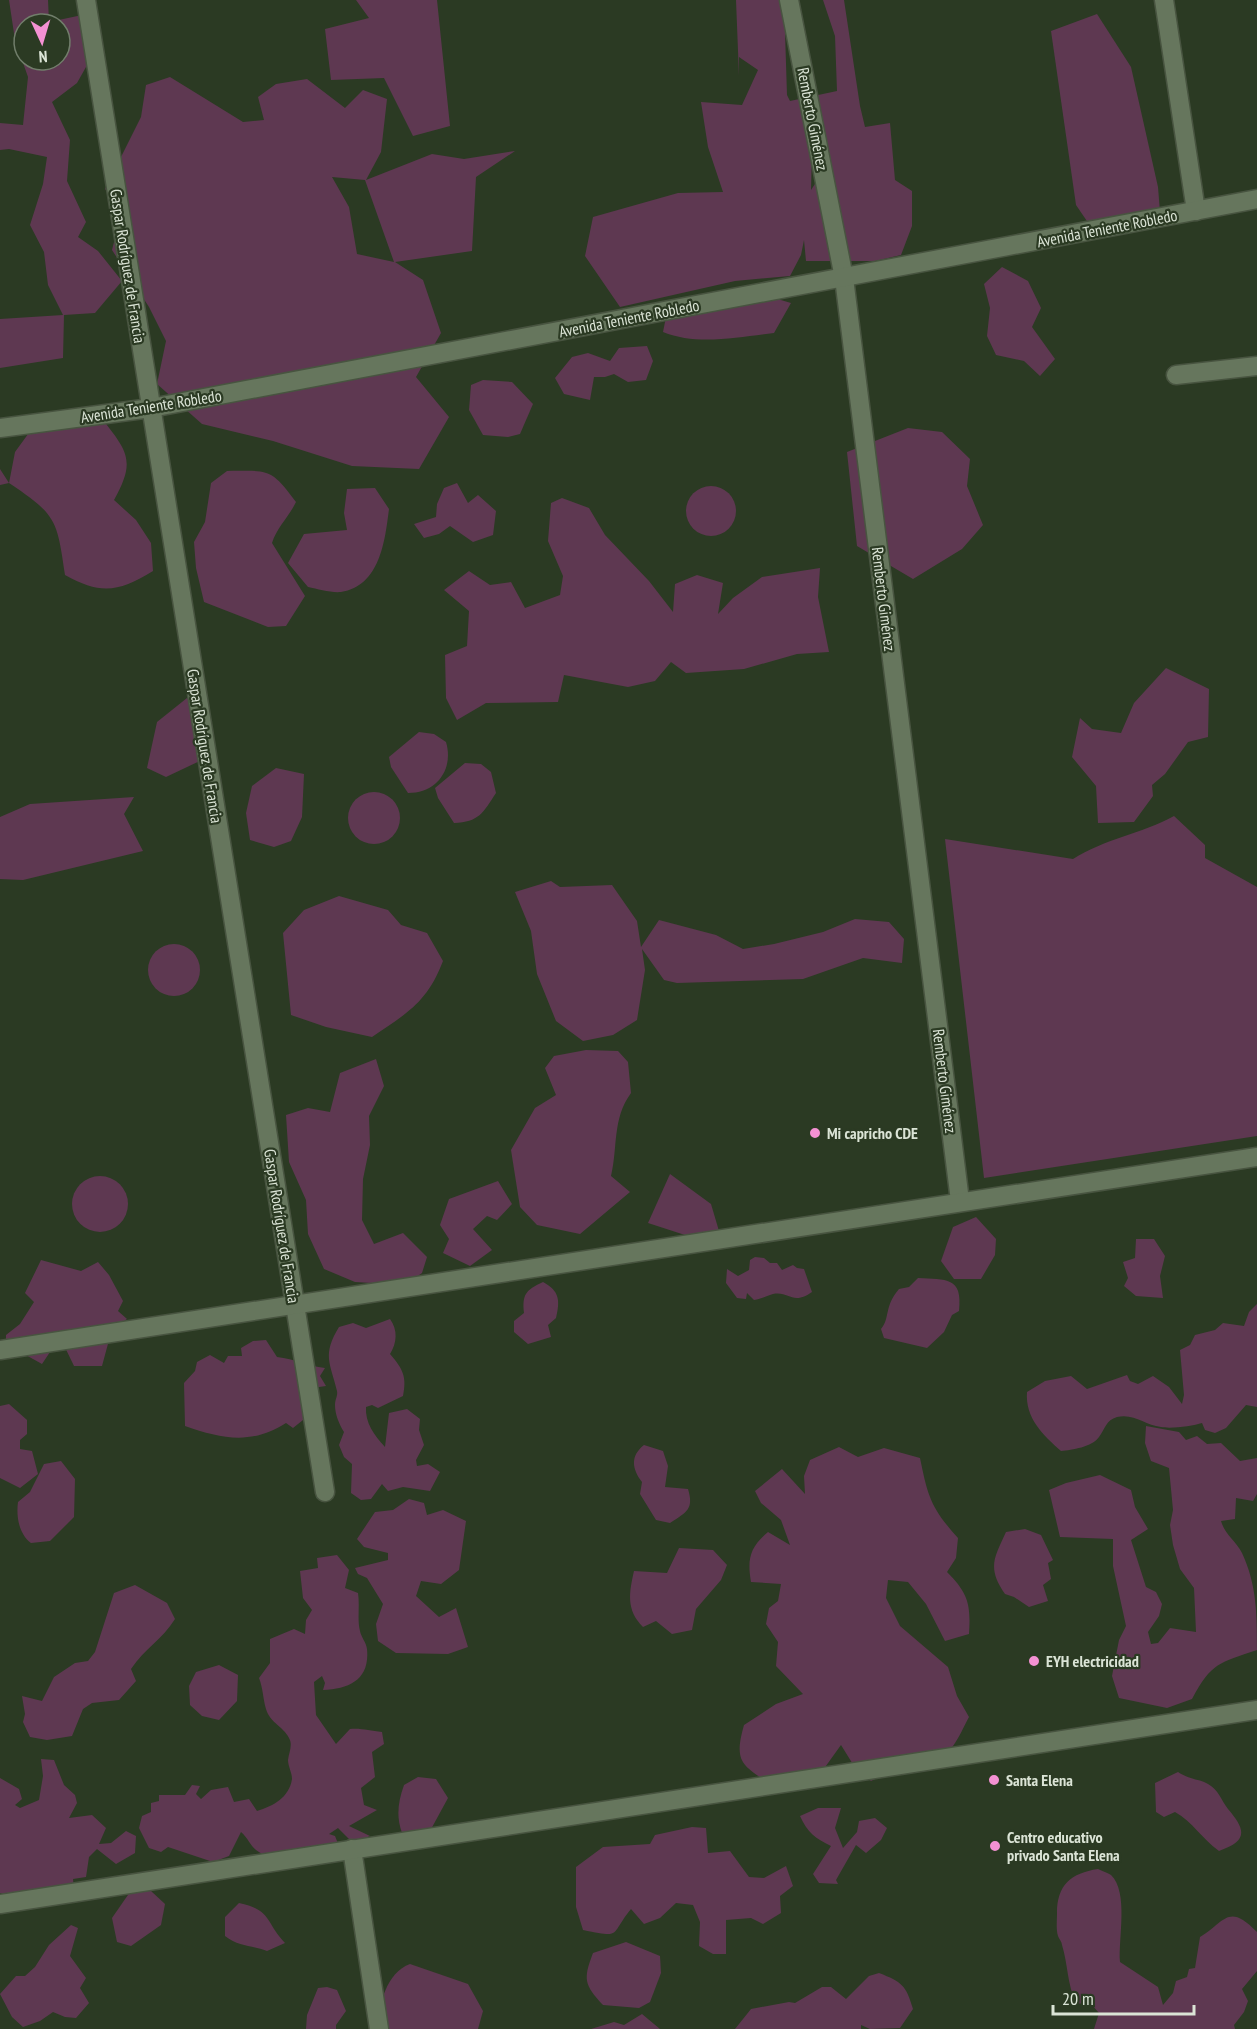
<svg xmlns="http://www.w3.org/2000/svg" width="1257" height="2029" font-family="'PT Sans Narrow',sans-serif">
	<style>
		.green { fill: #5e3851; fill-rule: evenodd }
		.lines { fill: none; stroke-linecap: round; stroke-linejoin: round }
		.lane-casing { stroke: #485440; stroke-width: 21 }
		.street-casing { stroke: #485440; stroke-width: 21 }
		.lane { stroke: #66765d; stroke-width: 18 }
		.street { stroke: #66765d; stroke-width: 18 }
		.poi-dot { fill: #f491d3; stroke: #2b3a23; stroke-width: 2 }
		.labels { text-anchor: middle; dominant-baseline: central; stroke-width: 4.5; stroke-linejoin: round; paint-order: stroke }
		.street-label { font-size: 16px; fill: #dbe4d6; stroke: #2b3a23 }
		.poi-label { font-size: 16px; font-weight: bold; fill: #dbe4d6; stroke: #2b3a23; text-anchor: start }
	</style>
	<rect width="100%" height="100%" fill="#2b3a23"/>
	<g class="green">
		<path d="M9 0H48L49 22 87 14 95 51 77 83 52 102 70 140 67 181 86 222 78 237 98 251 122 281 95 313 64 315 63 358 0 368V319L63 315 48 285 44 252 30 225 43 184 47 157 9 149 0 150V123L23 125 28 77 15 40ZM24 24H60V60H24Z"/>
		<polygon points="356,0 437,0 450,126 413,136 384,78 331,80 325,29 369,18"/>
		<path d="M736 0H784L787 95 790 101 837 91 835 36 823 0H844L860 106 865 127 890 123 895 180 912 191V226L901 255 875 261H806L804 240 801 255 790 276 735 281 620 307 585 256 593 217 678 193 723 192 708 147 701 102 742 105 758 70 739 57V76ZM812 151 826 167 811 190Z"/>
		<polygon points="1097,14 1131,67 1158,187 1160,212 1091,227 1076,205 1051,31"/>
		<path d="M170 77 243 122 264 120 258 97 276 84 307 79 345 108 363 90 387 99 381 152 366 180 432 154 464 159 515 151 476 177 472 251 395 262 423 280 441 333 416 377 449 417 419 469 352 466 273 441 202 424 157 384 166 341 149 307 112 250 122 210 105 189 141 117 146 85ZM332 177 365 180 394 262 357 254 349 207Z"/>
		<polygon points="1002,267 1028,281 1041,308 1032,327 1055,359 1040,376 1024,361 996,355 987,336 990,308 984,284"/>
		<path d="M774 298 791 303 774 333C738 337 697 346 663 332L666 317Z"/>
		<polygon points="647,346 653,361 646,380 628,382 614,374 605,377 594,377 590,400 564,394 555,378 572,357 588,353 610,361 619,348"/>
		<polygon points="483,380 512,382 533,404 520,434 508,437 483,435 469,410 471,385"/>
		<path d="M103 420C129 453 135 462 114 500L136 520 151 543 153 571C119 592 101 595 65 575 57 520 57 515 9 483L0 485V469L9 483 15 452 31 430Z"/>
		<polygon points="908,428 942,432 970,459 967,486 983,525 962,549 913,579 857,546 847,452"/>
		<path d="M227 471C269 471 270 467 296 502 289 517 277 527 272 543L305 596 286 626 268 627 204 602 196 568 194 542 205 522 211 483Z"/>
		<polygon points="457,483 468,503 478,495 496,511 493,535 473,542 450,526 439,534 424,538 414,524 436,517 437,504 444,488"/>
		<circle cx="711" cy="511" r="25"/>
		<path d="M375 488 389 509C385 541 380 586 341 592 331 593 318 589 308 587L288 563 304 534 347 530 344 513 347 489Z"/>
		<polygon points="562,498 589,508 605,535 649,581 673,612 675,584 697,575 723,583 718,614 733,598 762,577 820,568 818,597 829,652 797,654 744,669 686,673 671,662 655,681 628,687 564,675 558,702 486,703 457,720 446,698 445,655 467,646 469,611 444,590 469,571 490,585 511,582 525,608 560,595 563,576 548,541 551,503"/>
		<polygon points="1166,668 1209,689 1208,737 1188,742 1165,774 1152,785 1153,796 1134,822 1098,823 1096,786 1072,757 1080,718 1092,729 1121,733 1134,703"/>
		<polygon points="187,698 200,709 204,759 166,777 147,768 157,722"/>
		<path d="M419 732 434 734 446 742C454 769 437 793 408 793L391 767 389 757Z"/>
		<path d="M465 763 481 764 491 772 496 793C483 813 479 822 454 823L438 798 435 788Z"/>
		<polygon points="276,768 304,774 302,817 291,841 274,847 250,840 246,813 252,786"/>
		<circle cx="374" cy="818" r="26"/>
		<polygon points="134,797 124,814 143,851 23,880 0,879 0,817 30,804"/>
		<path d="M1174 816 1205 845V858L1257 887V1136L984 1178 945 839 1073 859C1104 839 1141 834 1174 816Z"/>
		<polygon points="551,881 560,887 612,885 637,921 641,947 659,920 716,935 743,949 774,944 823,932 855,919 889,922 904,939 902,963 863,958 803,979 677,983 664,980 642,949 645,970 637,1020 613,1035 583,1041 556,1021 537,974 531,931 515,892"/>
		<path d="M339 896 388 910 401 925 427 933 443 961C427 1003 407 1013 372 1037L326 1027 291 1015 283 933 304 910Z"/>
		<circle cx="174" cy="970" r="26"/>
		<path d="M586 1050 618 1051 628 1062 631 1093C612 1119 618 1147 611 1176L630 1192 580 1234 537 1225 520 1207 511 1150 535 1108 556 1095 545 1068 554 1056Z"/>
		<polygon points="376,1059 384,1086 369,1116 370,1145 363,1179 362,1220 374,1244 403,1233 427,1257 422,1273 405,1285 355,1282 324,1269 308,1234 306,1200 289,1162 286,1115 308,1108 330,1112 340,1073"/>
		<polygon points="670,1174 711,1204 719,1231 685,1235 648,1223"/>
		<circle cx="100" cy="1204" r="28"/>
		<polygon points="498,1181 512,1204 497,1220 487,1216 473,1229 492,1250 470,1266 443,1253 449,1239 440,1225 449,1199"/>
		<polygon points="976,1217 996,1239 995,1255 981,1279 954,1279 941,1261 953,1227"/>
		<polygon points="1136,1239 1154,1239 1165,1256 1160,1276 1163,1298 1136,1296 1124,1286 1128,1278 1123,1262 1135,1258"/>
		<path d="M755 1257 764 1258 770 1263H777L782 1270 793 1265 797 1268 804 1269 812 1292C792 1306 790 1291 773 1294 766 1296 762 1299 754 1300L747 1293 746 1299 737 1298 726 1283 727 1269 738 1276 749 1270 750 1260Z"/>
		<polygon points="41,1260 81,1271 98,1262 109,1275 123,1301 118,1311 127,1319 112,1329 102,1366 74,1366 60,1337 42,1364 6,1344 6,1335 20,1324 34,1302 25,1293"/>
		<path d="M918 1278C946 1280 963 1276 959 1311L952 1315 944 1332 927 1348 884 1338 881 1329C890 1319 884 1306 899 1289L909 1287Z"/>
		<path d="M543 1282C560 1291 560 1301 556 1318L548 1325 551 1337 528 1344 514 1332V1321L524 1313C522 1294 526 1290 543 1282Z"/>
		<path d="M1257 1304V1407L1246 1405 1226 1428 1215 1433 1205 1430 1202 1423C1193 1426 1171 1429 1161 1427 1145 1425 1134 1413 1117 1417 1106 1420 1105 1429 1099 1437 1092 1447 1072 1450 1061 1451 1043 1435 1025 1418 1027 1392L1045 1381 1071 1376 1087 1389 1127 1375 1130 1381 1138 1384 1153 1376 1169 1387 1182 1404 1184 1395 1180 1350 1190 1345 1195 1335 1215 1330 1223 1323 1244 1326 1249 1312Z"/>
		<path d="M390 1319C398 1330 397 1343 390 1354 403 1369 407 1377 403 1396L378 1408 372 1405 366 1407C365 1423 374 1435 385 1447L389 1413 407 1409 420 1419 419 1430 424 1445 416 1460 417 1466 428 1464 440 1472 430 1491 403 1487 388 1491 382 1484 371 1499 361 1500 351 1493 352 1464 344 1457 339 1445 344 1432C339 1424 335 1414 335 1405 335 1399 338 1396 337 1391 330 1362 322 1355 339 1327L353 1323 366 1328Z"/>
		<path d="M266 1340 277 1357C295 1359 307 1366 325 1368L320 1376 326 1386 312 1388 308 1416 293 1428 286 1423C252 1445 222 1439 185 1426L184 1383 195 1371 197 1362 210 1355 224 1363 228 1356H242L241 1348 253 1341Z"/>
		<polygon points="9,1404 27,1420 27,1434 20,1440 20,1449 32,1451 38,1474 20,1488 0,1478 0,1406"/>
		<path d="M1146 1426 1179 1432 1186 1440 1197 1436 1207 1444 1221 1443 1240 1461 1257 1458V1494L1253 1501 1236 1498 1235 1519 1221 1521C1225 1535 1236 1541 1242 1553 1257 1585 1257 1615 1257 1650 1219 1663 1212 1662 1192 1699L1167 1708 1119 1698 1112 1676 1119 1640 1126 1626 1113 1566V1539L1060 1537 1049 1490 1066 1483 1100 1475 1131 1490 1135 1507 1148 1529 1131 1540 1146 1587 1156 1592 1162 1604 1159 1616 1148 1632 1151 1644 1158 1643 1170 1628 1196 1632 1194 1588 1180 1569 1173 1545 1170 1525 1173 1510 1169 1468 1151 1461 1145 1443Z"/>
		<path d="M644 1445 663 1451 668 1466 665 1487 688 1489C694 1509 687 1512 670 1523L656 1520 640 1494 642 1482C632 1469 630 1456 644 1445Z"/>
		<path d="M839 1447 858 1457 884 1448 920 1458C928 1497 931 1508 958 1538L956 1558 947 1572C968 1593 971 1604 969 1634L945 1641 926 1604 908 1582 888 1580 886 1598 900 1626 948 1667 957 1696 969 1717C964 1726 959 1738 953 1746 935 1769 896 1768 871 1781L854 1766 841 1745 823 1770 773 1786C743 1765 733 1764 744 1725L776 1704 803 1694 776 1666 778 1642 766 1624 769 1608 778 1601 781 1584 751 1582C747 1559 750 1547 768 1532L790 1545 781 1520 761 1503 755 1491 782 1469 805 1494 804 1476 810 1460Z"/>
		<path d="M61 1461 75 1479 74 1517 50 1541 31 1543C19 1534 16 1517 18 1502L30 1492 44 1464Z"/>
		<polygon points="409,1499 424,1503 427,1515 443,1510 466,1521 459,1570 441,1584 421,1581 416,1596 439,1617 456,1608 468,1647 448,1654 396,1653 378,1641 376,1624 383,1604 367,1578 358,1574 355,1568 388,1560 388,1553 364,1547 357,1539 375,1512 393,1510"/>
		<path d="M1025 1529 1041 1535 1053 1560 1048 1563 1051 1579 1043 1585 1048 1601 1029 1607 1014 1597 1005 1594C987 1568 994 1558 1006 1532Z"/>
		<path d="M679 1548 713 1550 727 1565 721 1580 696 1609 692 1630 672 1634 656 1621 643 1627C626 1610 629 1593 634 1571L667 1573Z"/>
		<path d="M337 1555 349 1570 345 1588 358 1593C360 1606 357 1619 360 1631 361 1637 366 1642 367 1649 370 1679 350 1689 323 1690L325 1683 322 1676 314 1682 316 1715 336 1744 350 1729C362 1728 370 1731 382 1732L384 1744 372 1752 375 1777 361 1788 364 1805 377 1810 349 1826 370 1836 353 1843 338 1828 329 1834 335 1836 341 1851C319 1876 280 1867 256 1850 250 1845 248 1838 241 1832L229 1856 213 1862 168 1847 161 1852 149 1848 139 1828 142 1816 151 1812V1803L159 1801V1795H185L192 1785 200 1786 196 1794 201 1799 211 1790 228 1787 234 1802 249 1799 257 1811C273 1806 289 1798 292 1779 292 1773 288 1766 288 1760 289 1752 293 1745 289 1738 283 1726 270 1723 266 1709 263 1699 263 1688 259 1678L270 1663V1639L294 1629 305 1634 306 1620 312 1610 303 1598 300 1571 318 1568 317 1558Z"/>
		<path d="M135 1585 167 1603 175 1619C162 1640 145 1648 131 1669L136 1681 119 1700 92 1703 83 1709 72 1736 47 1740 30 1737 23 1722 25 1714 22 1696 42 1701 54 1677 75 1663 88 1661 95 1652 114 1593Z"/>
		<polygon points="219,1665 238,1675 237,1701 219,1720 202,1716 190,1705 189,1686 196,1672"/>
		<polygon points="41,1759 54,1760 64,1785 75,1795 77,1803 69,1818 92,1815 106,1828 99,1844 111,1843 126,1831 136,1836 135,1853 116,1864 97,1849 89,1857 86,1877 73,1879 75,1898 27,1900 0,1893 0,1778 19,1789 22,1799 15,1805 20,1808 39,1800 43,1776"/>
		<path d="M1178 1772C1190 1780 1200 1779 1208 1784 1219 1790 1221 1800 1228 1809 1246 1830 1248 1841 1219 1851 1201 1838 1193 1822 1175 1812L1164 1817 1156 1812 1155 1783Z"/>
		<path d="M418 1777 436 1779 448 1798 430 1831 402 1833C396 1816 398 1802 404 1785Z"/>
		<path d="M818 1808H841L835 1828 843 1848 857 1832 859 1821 875 1818 887 1828 881 1840 866 1853 856 1845 836 1880 838 1884 819 1883 813 1874 831 1846C816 1839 807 1832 800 1816Z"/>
		<path d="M692 1827 706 1828 708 1853 730 1851 749 1877 764 1878 786 1866 793 1886 780 1896 781 1913 763 1924 751 1918 726 1920V1954H713L699 1946 700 1922 693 1905 676 1903 660 1918 644 1924 631 1909C609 1936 623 1938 583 1930L576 1907V1867L603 1847 650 1844 655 1835Z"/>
		<path d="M1098 1869C1102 1871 1108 1873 1111 1875 1129 1892 1118 1940 1120 1962L1158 1987 1163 2005 1173 1993 1176 1981 1187 1977 1189 1969 1195 1968 1200 1937C1225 1922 1228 1902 1257 1932V1971L1242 1989 1248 2001 1244 2012 1234 2025 1235 2029H1094L1099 2013 1092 2005 1076 2003C1067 1984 1068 1964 1062 1945 1062 1942 1059 1939 1058 1936 1056 1930 1057 1920 1057 1913 1057 1885 1071 1873 1098 1869Z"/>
		<polygon points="151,1891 165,1904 161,1925 131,1946 117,1942 112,1918 130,1892"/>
		<path d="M239 1903C272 1910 265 1922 285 1943L267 1951C251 1945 239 1947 225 1936V1917Z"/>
		<polygon points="71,1925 78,1928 70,1956 86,1978 80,1988 89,2003 76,2018 65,2017 53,2012 40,2021 23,2027 12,2017 0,1994 16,1976 25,1976 35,1967 49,1945"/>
		<path d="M626 1942 660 1956 661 1973 650 2002 639 2008 603 2005C584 1985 583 1979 593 1953Z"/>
		<path d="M410 1964 468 1984 483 2011 478 2029H379C377 2006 387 1972 410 1964Z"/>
		<path d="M879 1973C902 1982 906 1985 913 2009L900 2028 870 2029 861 2025V2029H735L751 2009 789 2002 795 2003 822 1987H831L846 1999 869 1976Z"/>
		<polygon points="327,1987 337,1990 346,2011 336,2025 336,2029 306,2029 307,2015 318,1988"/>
		<polygon points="642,2014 660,2029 591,2029 614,2022 624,2025"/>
	</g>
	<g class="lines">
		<g class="lane-casing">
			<g id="lane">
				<polyline points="1164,0 1196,211"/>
				<polyline points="1176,375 1257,366"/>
			</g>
		</g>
		<g class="street-casing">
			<g id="street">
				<polyline points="86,0 325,1492"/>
				<polyline points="789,0 844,278 960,1201"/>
				<polyline points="0,428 151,408 1257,199"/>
				<polyline points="0,1350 1257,1157"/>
				<polyline points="352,1849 379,2029"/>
				<polyline points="0,1904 1257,1710"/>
			</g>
		</g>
		<use href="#lane" class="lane"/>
		<use href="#street" class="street"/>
	</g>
	<g class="poi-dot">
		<circle cx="815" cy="1133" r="6"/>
		<circle cx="1034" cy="1661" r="6"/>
		<circle cx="994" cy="1780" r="6"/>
		<circle cx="995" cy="1846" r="6"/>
	</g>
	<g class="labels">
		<g class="street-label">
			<text transform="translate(813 119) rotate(79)">Remberto Giménez</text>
			<text transform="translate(1107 228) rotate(-11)">Avenida Teniente Robledo</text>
			<text transform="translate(128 266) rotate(81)">Gaspar Rodríguez de Francia</text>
			<text transform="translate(629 318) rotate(-11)">Avenida Teniente Robledo</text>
			<text transform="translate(151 406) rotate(-9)">Avenida Teniente Robledo</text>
			<text transform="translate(884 599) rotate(83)">Remberto Giménez</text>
			<text transform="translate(205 746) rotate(81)">Gaspar Rodríguez de Francia</text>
			<text transform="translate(945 1081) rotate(83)">Remberto Giménez</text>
			<text transform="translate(282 1226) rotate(81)">Gaspar Rodríguez de Francia</text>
		</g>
		<g class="poi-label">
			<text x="827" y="1133">Mi capricho CDE</text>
			<text x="1046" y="1661">EYH electricidad</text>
			<text x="1006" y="1780">Santa Elena</text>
			<text x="1007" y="1837">Centro educativo<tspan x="1007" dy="18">privado Santa Elena</tspan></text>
		</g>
	</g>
	<g transform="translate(42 42) rotate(176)"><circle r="28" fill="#2b3a23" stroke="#717e6b" stroke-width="1.5"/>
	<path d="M0-4.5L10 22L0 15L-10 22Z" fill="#f491d3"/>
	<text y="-9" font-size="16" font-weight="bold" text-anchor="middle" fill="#dbe4d6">N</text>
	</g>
	<path d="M1053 2005v9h141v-9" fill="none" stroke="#dbe4d6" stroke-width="3"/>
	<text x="1062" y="2005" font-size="18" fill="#dbe4d6" stroke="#2b3a23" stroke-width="4.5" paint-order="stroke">20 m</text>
</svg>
